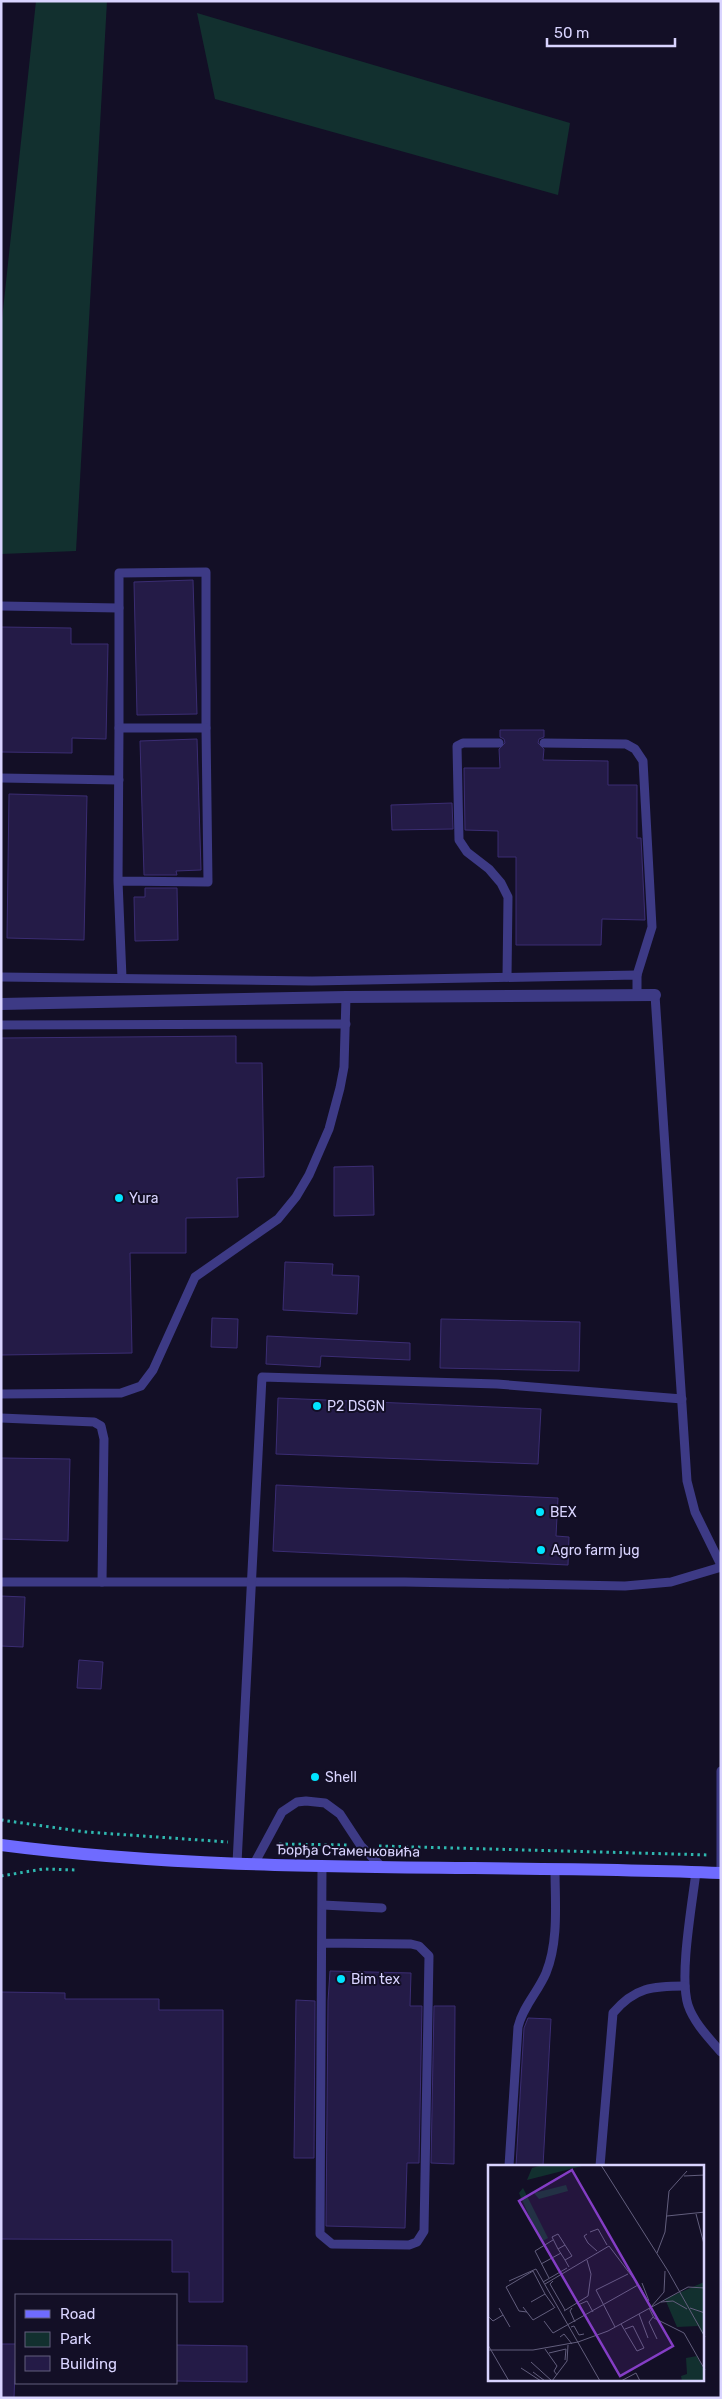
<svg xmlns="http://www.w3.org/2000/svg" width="722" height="2399" font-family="Rubik,sans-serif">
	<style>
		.green { fill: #12302f }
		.building { fill: #241b47; stroke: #3b2d73 }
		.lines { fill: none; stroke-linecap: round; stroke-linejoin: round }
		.path { stroke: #2fb8b0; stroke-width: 3; stroke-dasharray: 2.5 4; stroke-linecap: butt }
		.lane { stroke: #3d3a85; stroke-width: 9 }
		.street { stroke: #3d3a85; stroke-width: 12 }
		.secondary { stroke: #6f6bff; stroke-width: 12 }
		.poi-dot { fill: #00e5ff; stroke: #130f26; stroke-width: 2 }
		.labels { text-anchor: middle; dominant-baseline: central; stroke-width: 4; stroke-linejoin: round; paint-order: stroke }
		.poi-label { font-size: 14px; fill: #d9d4ff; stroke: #130f26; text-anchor: start }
		.street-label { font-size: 14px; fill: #d9d4ff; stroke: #130f26 }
		.inset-road { fill: none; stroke: #625e7d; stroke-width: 1 }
		.view { fill: #843dc5; fill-opacity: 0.15; stroke: #843dc5; stroke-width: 2.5 }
		.inset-edge { fill: none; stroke: #d9d4ff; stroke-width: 2.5 }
	</style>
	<rect width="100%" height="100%" fill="#130f26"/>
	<g class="green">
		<polygon points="36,1 107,1 76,551 1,554 1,329"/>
		<polygon points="197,13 570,123 558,195 215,99"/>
	</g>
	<g class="building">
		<polygon points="193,580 197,714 137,715 134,582"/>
		<polygon points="1,627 71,628 71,644 108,644 106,739 72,738 72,753 1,752"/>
		<polygon points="500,730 544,730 544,737 539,739 538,743 544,749 543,760 608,761 608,785 637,785 637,838 641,838 645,920 602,919 601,945 516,945 516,857 498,857 498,831 465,830 464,768 500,768 499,749 505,743 504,739 500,737"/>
		<polygon points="197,739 201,870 176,871 177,875 144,875 140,741"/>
		<polygon points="9,794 87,796 84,940 7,938"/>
		<polygon points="452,803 453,829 392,830 391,805"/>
		<polygon points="145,888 177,888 178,940 135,941 134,897 145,897"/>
		<polygon points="236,1036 236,1063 262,1063 264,1177 237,1178 238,1217 186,1218 186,1253 130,1253 132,1353 1,1355 1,1038"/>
		<polygon points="373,1166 374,1215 334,1216 334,1167"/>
		<polygon points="285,1262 333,1264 332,1275 359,1276 357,1314 283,1310"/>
		<polygon points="212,1318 238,1319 237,1348 211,1347"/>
		<polygon points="441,1319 580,1322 579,1371 440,1368"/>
		<polygon points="267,1336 410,1343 410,1360 321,1356 320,1367 266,1364"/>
		<polygon points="278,1398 541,1409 538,1464 276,1454"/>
		<polygon points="1,1458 70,1459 68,1541 1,1539"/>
		<polygon points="276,1485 558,1498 556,1536 569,1537 568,1565 273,1551"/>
		<polygon points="1,1596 25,1597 23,1647 1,1646"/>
		<polygon points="79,1660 103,1662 101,1689 77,1688"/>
		<polygon points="330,1971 411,1973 410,2006 422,2006 419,2163 407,2163 405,2228 326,2226 328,2001"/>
		<polygon points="1,1992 65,1993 65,1999 159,1999 159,2010 223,2010 223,2302 189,2302 189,2272 172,2272 172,2240 1,2239"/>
		<polygon points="296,2000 315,2001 314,2158 294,2158"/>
		<polygon points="434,2006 455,2006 454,2164 431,2163"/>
		<polygon points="528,2018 551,2019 543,2166 516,2166 524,2028"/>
		<polygon points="1,2344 16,2344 14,2398 1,2398"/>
		<polygon points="176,2345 247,2346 247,2382 176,2381"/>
	</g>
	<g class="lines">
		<g class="path">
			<polyline points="1,1820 86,1832 228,1842"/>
			<polyline points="279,1844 347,1845"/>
			<polyline points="379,1846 710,1855"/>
			<polyline points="1,1876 43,1869 77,1870"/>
		</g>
		<g class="lane">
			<polyline points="1,606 119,608"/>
			<polyline points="119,728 119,573 206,572 206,728"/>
			<polyline points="499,743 463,743 457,746 459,840 467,852 489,869 501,883 508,897 507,977"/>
			<polyline points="544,743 626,744 635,749 643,761 652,927 637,975"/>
			<polyline points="1,778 119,780"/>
			<polyline points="118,881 119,728 206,728 208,882 118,881 122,978"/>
			<polyline points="1,977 312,981 637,975 637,995"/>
			<polyline points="655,995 687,1481 695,1512 721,1565"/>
			<polyline points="1,1025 346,1024"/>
			<polyline points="1,1394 121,1393 141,1386 153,1370 195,1277 278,1219 296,1197 309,1175 329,1129 340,1088 344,1067 346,997"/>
			<polyline points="1,1418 94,1422 101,1426 104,1439 102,1582"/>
			<polyline points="1,1582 405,1582 625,1586 671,1582 721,1567"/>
			<polyline points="237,1863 262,1377 497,1384 682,1399"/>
			<polyline points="254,1864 282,1812 297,1802 306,1801 325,1803 340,1814 361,1846 381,1866"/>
			<polyline points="322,1866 320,2234 332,2244 409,2245 417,2242 424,2231 429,1956 419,1946 411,1944 323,1943"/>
			<path d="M696 1872C692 1905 679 1976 688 2005 694 2023 709 2038 721 2052"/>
			<polyline points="721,1873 721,1771"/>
			<polyline points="323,1905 382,1908"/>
			<path d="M509 2166 518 2027C523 2006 538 1992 546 1973 559 1941 555 1902 555 1869"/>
			<path d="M600 2166 613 2013C635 1987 653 1986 685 1986"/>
		</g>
		<polyline class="street" points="1,1004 346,997 655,995"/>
		<path class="secondary" d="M1 1845C240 1876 481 1863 721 1873"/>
	</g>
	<g class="poi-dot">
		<circle cx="119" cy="1198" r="5"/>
		<circle cx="317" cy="1406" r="5"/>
		<circle cx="540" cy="1512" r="5"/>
		<circle cx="541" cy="1550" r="5"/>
		<circle cx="315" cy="1777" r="5"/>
		<circle cx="341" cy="1979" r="5"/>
	</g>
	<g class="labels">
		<g class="poi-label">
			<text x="129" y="1198">Yura</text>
			<text x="327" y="1406">P2 DSGN</text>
			<text x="550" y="1512">BEX</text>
			<text x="551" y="1550">Agro farm jug</text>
			<text x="325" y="1777">Shell</text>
			<text x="351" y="1979">Bim tex</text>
		</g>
		<g class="street-label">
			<text transform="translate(348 1851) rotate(1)">Ђорђа Стаменковића</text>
		</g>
	</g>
	<g transform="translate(488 2165)">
		<rect width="216" height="216" fill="#130f26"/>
		<path d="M54 0H98L39 15 44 3ZM78 20 80 26 51 34 46 28ZM35 23 60 73 53 77 31 28ZM216 117V172L210 161 189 162 177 134ZM209 191 216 205V215L194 216 193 211 199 209 198 193Z" fill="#12302f"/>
		<path class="inset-road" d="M113 0 180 106 217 172M196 11 217 10M208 49 216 79M179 51 217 47M102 67 110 64 119 80M99 69 96 71 100 78 109 86M70 84 64 72 70 69 77 80M169 88 177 67 181 26 199 6M77 95 70 84 77 80 84 91 77 95 81 102M53 99 73 88M61 113 47 86 65 75M21 116 48 104 112 216M65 116 62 119 77 145M55 117 79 103M154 118 161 136M57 119 121 81 152 122 163 142M43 137 57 129 67 143M173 137 185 136 199 144M90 140 99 136 105 147M35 142 45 155 66 143M163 142 176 127 177 106M11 143 22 162M84 143 82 146 87 157M161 143 166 153 196 168 217 205M202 143 217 148M76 146 100 131 103 109 99 95M39 147 31 146 18 122 45 106 57 129M151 149 160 173M0 151 5 156 15 150M165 152 161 157 169 174M56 156 65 168 150 120M133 159 149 186 156 183 145 161 137 164M83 162 86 161 91 170 96 169M127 162 108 125 140 109M72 172 76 169 84 179M0 180 21 216M57 184 69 201 66 206 69 210M0 185H45L90 177 120 166 200 122 217 123M61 188 78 184 77 195M43 197 64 216M33 203 53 216M45 207 57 216M64 216 79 196 80 180M133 216 148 208 152 216"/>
		<path class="view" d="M84 5 185 181 132 211 31 36Z"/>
		<rect width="216" height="216" class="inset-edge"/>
	</g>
	<rect width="722" height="2399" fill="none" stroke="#d9d4ff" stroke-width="5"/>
	<rect x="15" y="2294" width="162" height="90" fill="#130f26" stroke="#625e7d"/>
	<rect x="25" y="2310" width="25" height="8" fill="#6f6bff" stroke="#625e7d"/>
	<text x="60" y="2319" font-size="15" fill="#d9d4ff">Road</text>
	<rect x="25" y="2332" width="25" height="15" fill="#12302f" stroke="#625e7d"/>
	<text x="60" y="2344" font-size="15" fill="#d9d4ff">Park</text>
	<rect x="25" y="2356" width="25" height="15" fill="#241b47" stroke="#625e7d"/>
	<text x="60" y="2369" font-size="15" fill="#d9d4ff">Building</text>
	<path d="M547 38v8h128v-8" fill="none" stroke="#d9d4ff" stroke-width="2.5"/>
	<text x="554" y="38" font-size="15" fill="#d9d4ff" stroke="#130f26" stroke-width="4" paint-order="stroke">50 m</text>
</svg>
